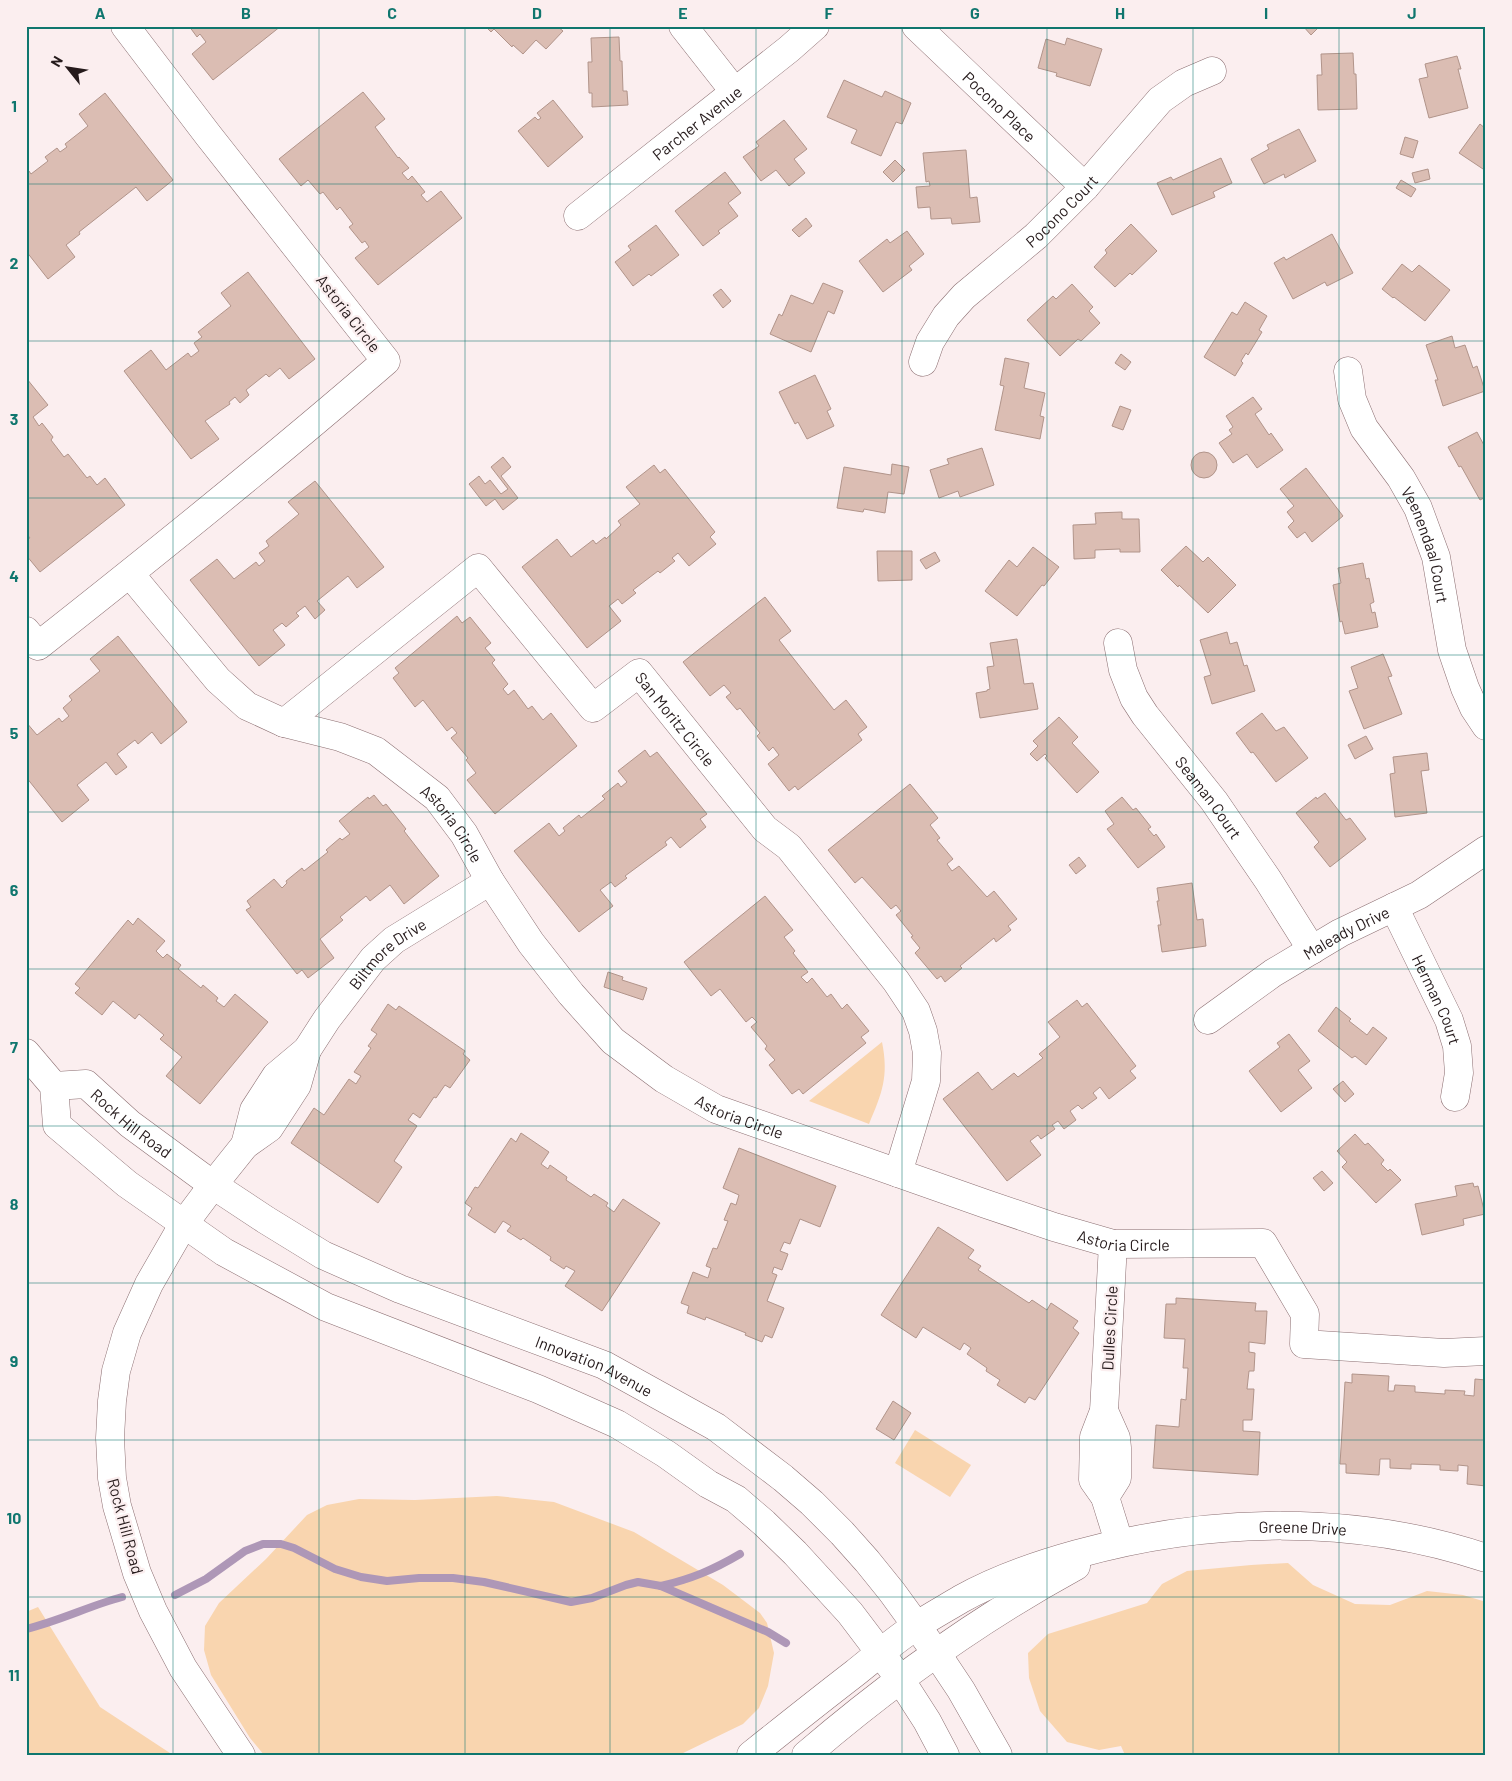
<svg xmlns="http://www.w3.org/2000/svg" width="1512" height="1781" font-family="Barlow,sans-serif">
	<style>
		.green { fill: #f9d5af }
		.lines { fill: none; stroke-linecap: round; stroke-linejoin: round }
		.stream { stroke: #ae97b7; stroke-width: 8 }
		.building { fill: #dbbdb3; stroke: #b1948a }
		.minor-casing { stroke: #8c6f72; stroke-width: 29 }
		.minor { stroke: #fff; stroke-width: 28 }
		.grid { fill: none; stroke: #0f766e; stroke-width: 1; stroke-opacity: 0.55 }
		.labels { text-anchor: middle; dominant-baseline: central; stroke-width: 4.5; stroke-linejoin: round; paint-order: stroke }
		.street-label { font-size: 16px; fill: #251a1b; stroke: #fbeeef }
		.neatline { fill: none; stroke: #0f766e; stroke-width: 2 }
		.grid-label { font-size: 16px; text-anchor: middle; font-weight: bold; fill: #0f766e }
	</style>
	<rect width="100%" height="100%" fill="#fbeeef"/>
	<g class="green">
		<path d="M882 1042C889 1077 882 1093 869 1124L809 1101Z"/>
		<polygon points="915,1430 971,1465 950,1497 895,1463"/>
		<polygon points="497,1496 554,1502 634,1532 723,1585 760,1613 767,1623 774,1653 768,1686 759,1708 743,1724 679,1755 264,1755 250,1738 211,1675 204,1650 205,1626 219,1603 266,1559 307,1515 327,1505 359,1499 415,1500"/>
		<polygon points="1288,1563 1313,1585 1355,1604 1390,1605 1427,1591 1463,1595 1486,1602 1486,1755 1125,1755 1121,1746 1099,1750 1067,1742 1040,1711 1029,1678 1028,1653 1048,1634 1147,1603 1162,1584 1187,1571 1251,1565"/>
		<polygon points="38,1607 100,1707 173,1755 26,1755 26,1612"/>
	</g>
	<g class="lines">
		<g class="stream">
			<path d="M661 1586C691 1579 713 1570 740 1554"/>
			<polyline points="175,1595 206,1579 245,1551 263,1544 281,1544 294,1548 335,1569 361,1577 387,1581 419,1578 453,1578 484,1582 571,1602 592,1598 626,1585 638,1582 661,1586 768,1632 786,1643"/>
			<path d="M26 1629C59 1621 89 1606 122 1597"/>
		</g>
	</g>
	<g class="building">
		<polygon points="189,26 281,26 213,80 192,54 206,42 200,34 197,37"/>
		<polygon points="485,26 557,26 563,31 546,49 536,40 523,54 513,45 512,47 494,29 491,32"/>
		<polygon points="1303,26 1320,26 1311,35"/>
		<polygon points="619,37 620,61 622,61 623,91 627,91 628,105 592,107 592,93 589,93 588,62 592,62 591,38"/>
		<polygon points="1067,38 1102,49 1090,86 1056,76 1057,73 1038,68 1046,39 1065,45"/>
		<polygon points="1353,53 1354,74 1356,74 1357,109 1318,110 1317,75 1322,75 1321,54"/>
		<polygon points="1457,56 1461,69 1458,69 1468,108 1429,118 1419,79 1428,77 1425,64"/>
		<polygon points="844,80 882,97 885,91 911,103 902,124 896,122 881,156 851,143 857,130 827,117"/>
		<polygon points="363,92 385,119 375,127 398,158 399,157 409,168 402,173 408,180 412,176 425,192 421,195 427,202 441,191 462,218 378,285 355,258 369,247 365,241 362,243 349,227 353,224 340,207 337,210 323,192 320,194 308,180 301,186 279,159"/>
		<polygon points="105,93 173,180 147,201 136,187 79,232 80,234 66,245 75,257 48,279 26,251 26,173 29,171 31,174 48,161 45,157 57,148 60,152 67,147 65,144 88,126 79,114"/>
		<polygon points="553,100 583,137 548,167 518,131 535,117 538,120 541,118 537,113"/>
		<polygon points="784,120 807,149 794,159 805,173 789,186 776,170 761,181 743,157 759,146 756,142"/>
		<polygon points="1480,124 1486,129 1486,171 1459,153"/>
		<polygon points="1299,129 1316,161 1285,178 1284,174 1264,184 1251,159 1269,149 1267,145"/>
		<polygon points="1405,137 1418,141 1413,158 1400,154"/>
		<polygon points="966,150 970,198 977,197 980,222 952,224 951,218 931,219 930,207 918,208 916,187 930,186 929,181 926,182 923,153"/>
		<polygon points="1221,158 1232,183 1213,192 1215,197 1172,215 1157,183 1171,177 1173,180"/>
		<polygon points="895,160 905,170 893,182 883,172"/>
		<polygon points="1428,169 1430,179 1415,183 1412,173"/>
		<polygon points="725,172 741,193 728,203 738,216 718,231 720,233 703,246 675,211"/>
		<polygon points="1401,180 1416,189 1411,197 1396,188"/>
		<polygon points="806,218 812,226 799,237 792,230"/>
		<polygon points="1131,224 1157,251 1132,275 1130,273 1115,287 1094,267 1107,253 1105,250"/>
		<polygon points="656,225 679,255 651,276 649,274 633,286 615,262 631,250 628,246"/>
		<polygon points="907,231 924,254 909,266 912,270 883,292 859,261 887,239 890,243"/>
		<polygon points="1332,234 1353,273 1327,286 1325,282 1293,299 1274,263 1284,257 1286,260"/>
		<polygon points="1402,264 1412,272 1419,265 1450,290 1425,321 1394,297 1393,298 1382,289"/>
		<polygon points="248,272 315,359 289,379 280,368 269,377 266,374 246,390 249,395 240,403 235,397 229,402 230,404 205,421 219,439 191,459 124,371 151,350 166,370 188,353 191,357 199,351 194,343 202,337 198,332 231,306 221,293"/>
		<polygon points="823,283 843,291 834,314 828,311 811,352 770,334 779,314 782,316 791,295 813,304"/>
		<polygon points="1072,284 1093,307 1089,311 1100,323 1081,341 1078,339 1060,356 1027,320 1053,296 1056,299"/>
		<polygon points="721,289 731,301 723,308 713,295"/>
		<polygon points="1245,302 1267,316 1259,330 1262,332 1248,355 1246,353 1241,361 1243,363 1235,376 1204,357 1232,312 1237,315"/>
		<polygon points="1452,336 1455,348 1465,345 1473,368 1477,366 1485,391 1443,406 1435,380 1438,380 1426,345"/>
		<polygon points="1121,354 1131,362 1125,370 1115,363"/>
		<polygon points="1005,358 1029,363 1024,388 1045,393 1040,416 1044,417 1040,439 995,430 1004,386 1000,385"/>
		<polygon points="815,375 831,409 827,411 834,426 807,439 798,422 795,424 779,392"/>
		<polygon points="27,379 48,405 33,417 39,426 42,423 53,437 51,440 64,457 68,454 87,478 90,476 97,485 105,478 125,505 40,572 26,555 26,540 30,538 26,533"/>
		<polygon points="1253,397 1262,409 1255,414 1269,435 1271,433 1283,450 1257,468 1247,454 1233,463 1219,443 1232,434 1229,430 1233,427 1226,416"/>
		<polygon points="1120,406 1131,410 1123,430 1112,426"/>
		<polygon points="1477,432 1486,449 1486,497 1480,500 1461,466 1459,467 1448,447"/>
		<polygon points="982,448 994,485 960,497 958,491 939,498 930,470 949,464 947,459"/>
		<circle cx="1204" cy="465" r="13"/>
		<polygon points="503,457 511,467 501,476 518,498 503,510 495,499 486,506 469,484 479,476 485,484 490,480 501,494 508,489 491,467"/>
		<polygon points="892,464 909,467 904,494 888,492 885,513 864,509 863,512 837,508 844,467 891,475"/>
		<polygon points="654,465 660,473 665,469 715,532 710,537 716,544 689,566 678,553 672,558 675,561 660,573 658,571 633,590 636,593 622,604 618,599 609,606 621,621 587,648 522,567 557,539 571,557 593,540 596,544 605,537 606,539 621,525 618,521 640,504 626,487"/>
		<polygon points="1306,468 1343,516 1312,542 1305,532 1297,538 1288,527 1294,521 1287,512 1294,506 1280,489"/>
		<polygon points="315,481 384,567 357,588 348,576 317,601 325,610 315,619 305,606 296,613 299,616 286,627 282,623 273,630 285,645 259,666 190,580 217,559 234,579 256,562 259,566 265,561 259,553 269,546 266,541 299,514 288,502"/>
		<polygon points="1122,512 1122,519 1139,519 1140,552 1120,552 1120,549 1095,550 1095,558 1074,559 1073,525 1096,524 1095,513"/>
		<polygon points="1186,546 1203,562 1208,557 1236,585 1208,613 1179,585 1178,587 1161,570"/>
		<polygon points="1033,547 1059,567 1044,586 1042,585 1017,616 985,591 1009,560 1017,567"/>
		<polygon points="877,551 912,551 912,580 878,581"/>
		<polygon points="935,552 940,561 926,569 920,560"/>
		<polygon points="1363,563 1366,579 1369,578 1374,602 1370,604 1372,613 1375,612 1378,627 1345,634 1342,621 1340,622 1333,585 1341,583 1338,568"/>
		<polygon points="765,597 791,631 779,640 834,710 846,700 867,727 858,734 862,740 798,790 795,786 789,791 768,764 779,755 773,747 769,751 757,736 760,733 740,708 737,710 726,697 731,693 724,685 710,696 683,662"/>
		<polygon points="457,616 462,623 470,617 491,643 485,648 495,660 492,663 508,684 503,689 508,695 514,690 528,709 532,706 543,720 551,713 577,746 495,814 467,780 476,773 466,760 468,758 451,738 457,733 452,727 447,731 423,700 415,707 393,678 399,673 395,668"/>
		<polygon points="1227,632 1230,644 1237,642 1244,666 1247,665 1255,691 1212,704 1204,677 1211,675 1200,640"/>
		<polygon points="118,636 187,722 161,744 152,732 138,744 135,740 117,754 127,767 116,775 106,762 77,785 89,800 62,822 26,777 26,722 37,735 59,718 62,722 69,716 63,708 72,700 69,696 100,671 90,659"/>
		<polygon points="1017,639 1024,684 1033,683 1038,709 980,718 976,693 987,691 987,690 990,689 987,667 994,666 990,643"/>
		<polygon points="1383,654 1392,676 1388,677 1402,714 1364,729 1349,691 1358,688 1351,667"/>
		<polygon points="1262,713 1276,731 1284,727 1308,758 1276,782 1253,752 1251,753 1236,733"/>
		<polygon points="1059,717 1078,737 1072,743 1099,772 1077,793 1045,758 1047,756 1045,754 1037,761 1030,754 1038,746 1033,741"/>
		<polygon points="1366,736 1373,749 1355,759 1348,745"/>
		<polygon points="645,750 650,757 657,752 707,814 700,819 706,827 680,848 671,837 665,842 667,845 625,876 627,878 615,887 611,882 600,890 613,906 579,932 514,851 549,823 559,836 565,831 563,828 579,815 581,818 605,799 602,796 618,783 621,787 627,782 618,771"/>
		<polygon points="1427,753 1429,770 1421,771 1427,813 1395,817 1390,774 1395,773 1393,757"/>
		<polygon points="910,784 938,818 930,825 940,838 937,840 953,859 947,864 952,871 959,866 987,897 994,891 1017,919 1008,926 1011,930 996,942 994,938 960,966 962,968 945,982 941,976 937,979 915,953 920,948 911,937 913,936 896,915 901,911 896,905 891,909 862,877 855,883 828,850"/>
		<polygon points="1325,793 1346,820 1350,818 1366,839 1330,867 1314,847 1319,842 1296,813 1316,797 1317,799"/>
		<polygon points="374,795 383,806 386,804 406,829 404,831 439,876 404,904 390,885 370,901 366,896 340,917 343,920 320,939 334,958 308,978 302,970 297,974 246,910 251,907 247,901 274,879 282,888 287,883 286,881 302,868 304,871 328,852 326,850 340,838 342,840 350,834 339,821 368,797 369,799"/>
		<polygon points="1122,797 1133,810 1136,808 1151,827 1148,829 1154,836 1156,834 1165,847 1138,868 1107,829 1114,824 1105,811"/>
		<polygon points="1079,857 1086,866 1076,874 1069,865"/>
		<polygon points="1192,883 1197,920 1203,919 1206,946 1162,952 1158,925 1161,925 1157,901 1159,901 1157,888"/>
		<polygon points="765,896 793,930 784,937 795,951 793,953 808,972 801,977 807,983 812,978 827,997 831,994 842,1009 847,1004 869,1031 861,1037 866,1043 803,1094 799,1089 792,1094 769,1065 775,1060 765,1049 767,1046 751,1027 757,1022 752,1017 746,1022 720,989 711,996 684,962"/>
		<polygon points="138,918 165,941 156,951 163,958 167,954 181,965 178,969 201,988 203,985 218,998 216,1001 224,1007 235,994 268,1022 200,1104 166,1076 182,1057 160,1039 164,1035 139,1014 135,1019 113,1001 102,1015 75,993 80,988 75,984 128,920 133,925"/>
		<polygon points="608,972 623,977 622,980 647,988 643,1000 604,987"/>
		<polygon points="1077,1000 1082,1007 1087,1003 1136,1066 1130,1071 1136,1078 1109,1099 1100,1087 1093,1093 1097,1098 1082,1109 1078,1105 1070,1111 1076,1120 1064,1129 1058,1121 1052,1125 1055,1129 1041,1139 1038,1135 1030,1141 1041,1155 1007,1181 943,1099 978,1072 992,1090 1014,1073 1018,1077 1043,1058 1039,1054 1060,1037 1048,1022"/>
		<polygon points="388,1004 396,1010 399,1006 465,1051 463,1054 470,1060 450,1088 445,1085 436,1098 434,1097 420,1118 413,1113 408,1120 417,1126 394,1161 402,1167 378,1203 291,1143 314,1108 324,1115 349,1079 356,1084 361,1076 354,1072 371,1048 368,1046 377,1034 371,1030"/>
		<polygon points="1336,1007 1351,1019 1349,1021 1367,1035 1373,1027 1387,1038 1366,1065 1355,1056 1352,1058 1318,1031"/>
		<polygon points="1289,1034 1310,1061 1298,1070 1312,1088 1281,1112 1249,1071 1280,1047 1277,1043"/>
		<polygon points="1343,1081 1354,1094 1345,1102 1333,1089"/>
		<polygon points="521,1133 549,1152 541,1164 548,1169 550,1165 567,1177 566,1180 591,1197 594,1194 608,1203 606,1206 614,1212 623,1199 660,1223 602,1311 565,1286 575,1271 566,1266 564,1269 550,1260 551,1257 523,1238 521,1240 507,1231 511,1226 503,1221 495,1233 468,1215 472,1208 465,1203 475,1187 478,1188 511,1138 516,1142"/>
		<polygon points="1355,1134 1365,1145 1368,1143 1384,1160 1381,1164 1388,1171 1390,1169 1401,1180 1376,1203 1342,1167 1347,1162 1337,1151"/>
		<polygon points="739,1148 836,1186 820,1227 800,1219 790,1244 784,1242 780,1251 788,1254 782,1270 774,1267 772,1273 777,1275 767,1301 784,1308 772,1338 765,1335 762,1342 745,1335 746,1333 706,1317 705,1320 687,1313 689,1306 681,1303 693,1272 708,1278 711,1268 706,1266 713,1248 717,1249 728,1221 724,1220 731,1203 736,1205 739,1195 723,1188"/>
		<polygon points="1322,1171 1333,1183 1324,1191 1313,1178"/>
		<polygon points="1473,1183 1474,1187 1478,1186 1485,1214 1463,1219 1464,1225 1422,1235 1415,1204 1457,1196 1455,1186"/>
		<polygon points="938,1227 974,1250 968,1258 981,1266 978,1270 1029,1303 1032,1300 1047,1310 1051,1303 1078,1321 1073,1328 1079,1333 1035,1400 1029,1397 1025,1403 997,1385 1000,1380 986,1371 987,1368 967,1354 971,1348 964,1343 960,1350 923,1327 916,1338 881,1315"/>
		<polygon points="1176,1298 1256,1303 1255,1311 1267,1311 1265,1344 1249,1342 1249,1352 1255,1353 1254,1371 1249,1371 1247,1389 1254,1389 1252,1420 1243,1420 1243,1431 1260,1432 1258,1475 1153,1468 1156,1425 1179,1427 1181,1399 1186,1400 1188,1368 1183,1368 1185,1339 1164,1338 1166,1304 1176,1304"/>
		<polygon points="1352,1374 1389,1376 1388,1391 1394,1391 1395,1385 1415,1386 1415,1392 1445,1394 1445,1390 1465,1391 1464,1395 1474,1396 1475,1379 1486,1380 1486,1486 1467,1484 1468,1466 1458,1465 1458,1471 1440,1470 1440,1465 1411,1464 1411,1469 1390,1468 1390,1459 1380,1459 1379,1475 1346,1473 1346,1464 1340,1464 1345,1382 1352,1383"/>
		<polygon points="893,1401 911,1413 894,1440 876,1429"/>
	</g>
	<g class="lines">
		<g class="minor-casing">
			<g id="minor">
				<polyline points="683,26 734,91"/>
				<path id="s1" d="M916 26 1085 187"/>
				<path id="s2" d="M578 216 789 49 815 26"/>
				<path id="s3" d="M923 362 930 342 946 316 964 296 1036 236 1085 187 1160 100 1184 83 1212 71"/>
				<path id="s4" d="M1348 371 1352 399 1364 428 1401 478 1418 508 1436 557 1452 650 1465 688 1474 708 1486 726"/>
				<path id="s5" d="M130 574 218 680 247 706 284 723 340 737 376 751 437 798 464 834 490 881 531 943 571 994 613 1041 664 1079 716 1109 986 1204 1054 1227 1113 1244 1263 1243 1305 1314 1304 1344 1444 1353 1486 1351"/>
				<path d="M26 631 38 646C156 553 273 459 386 361L208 135 125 26"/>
				<path id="s6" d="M1118 643 1123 670 1134 698 1145 715 1214 801 1268 880 1312 950"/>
				<path id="s7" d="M284 723 478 568 593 708 639 673 765 829 789 847 896 981 916 1011 923 1031 927 1053 926 1081 898 1173"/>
				<path id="s8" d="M1394 907 1449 1020 1457 1046 1459 1073 1455 1097"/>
				<path id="s9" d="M1208 1020 1273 973 1340 933 1419 895 1486 850"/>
				<polyline points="26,1053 54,1086 57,1125 127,1184 224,1252 326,1307 538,1389 617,1424 666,1454 708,1484 736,1499 764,1523 795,1553 850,1613 900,1679 927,1721 945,1755"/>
				<path id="s10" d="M54 1086 86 1084 130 1124 213 1185 266 1220 323 1255 400 1289 604 1365 716 1427 783 1478 812 1503 842 1533 867 1561 892 1592 937 1654 961 1690 998 1755"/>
				<path id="s11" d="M245 1145 254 1110 276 1076 307 1050 327 1019 373 959 394 940 490 881"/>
				<polyline points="1113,1244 1104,1411 1094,1437 1093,1480 1105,1497 1119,1542"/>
				<polyline points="1104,1411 1116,1438 1117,1448 1117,1478 1105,1497"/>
				<polyline points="241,1755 183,1668 153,1611 137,1573 117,1506 112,1478 110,1438 112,1401 116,1371 127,1333 149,1284 183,1225 213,1185 245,1145 269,1128 297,1085 307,1050"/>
				<path id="s12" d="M751 1755C786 1727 820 1700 855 1673 875 1657 895 1640 916 1626 930 1617 946 1608 961 1599 997 1579 1037 1565 1077 1554 1209 1517 1355 1514 1486 1558"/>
				<path d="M806 1755C890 1683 979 1619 1076 1566"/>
			</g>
		</g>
		<use href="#minor" class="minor"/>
	</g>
	<path class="grid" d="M173 26V1755M319 26V1755M465 26V1755M610 26V1755M756 26V1755M902 26V1755M1047 26V1755M1193 26V1755M1339 26V1755M26 184H1486M26 341H1486M26 498H1486M26 655H1486M26 812H1486M26 969H1486M26 1126H1486M26 1283H1486M26 1440H1486M26 1597H1486"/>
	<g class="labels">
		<g class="street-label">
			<text stroke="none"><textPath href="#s1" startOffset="116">Pocono Place</textPath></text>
			<text stroke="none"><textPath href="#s2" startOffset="151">Parcher Avenue</textPath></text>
			<text stroke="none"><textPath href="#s3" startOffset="208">Pocono Court</textPath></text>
			<text transform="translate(349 313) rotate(52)">Astoria Circle</text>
			<text stroke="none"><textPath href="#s4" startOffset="194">Veenendaal Court</textPath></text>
			<text stroke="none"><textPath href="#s7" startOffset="546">San Moritz Circle</textPath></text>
			<text stroke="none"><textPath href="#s6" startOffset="182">Seaman Court</textPath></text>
			<text stroke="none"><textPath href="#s5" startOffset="420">Astoria Circle</textPath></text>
			<text stroke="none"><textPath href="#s9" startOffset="164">Maleady Drive</textPath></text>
			<text stroke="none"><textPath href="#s11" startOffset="244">Biltmore Drive</textPath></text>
			<text stroke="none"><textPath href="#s8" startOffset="102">Herman Court</textPath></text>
			<text stroke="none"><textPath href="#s5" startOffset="840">Astoria Circle</textPath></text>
			<text stroke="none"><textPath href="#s10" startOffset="92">Rock Hill Road</textPath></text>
			<text stroke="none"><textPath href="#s5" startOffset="1245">Astoria Circle</textPath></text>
			<text transform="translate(1109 1328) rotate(-87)">Dulles Circle</text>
			<text stroke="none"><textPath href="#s10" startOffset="618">Innovation Avenue</textPath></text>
			<text transform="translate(126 1526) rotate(75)">Rock Hill Road</text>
			<text stroke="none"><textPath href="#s12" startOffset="615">Greene Drive</textPath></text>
		</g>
	</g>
	<rect width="1512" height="1781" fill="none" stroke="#fbeeef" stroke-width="55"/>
	<g transform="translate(68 68) rotate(300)" stroke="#fbeeef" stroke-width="4" paint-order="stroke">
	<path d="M0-4L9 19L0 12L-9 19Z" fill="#251a1b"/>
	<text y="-8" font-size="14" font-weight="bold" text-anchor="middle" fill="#251a1b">N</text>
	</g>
	<rect x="28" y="28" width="1456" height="1726" class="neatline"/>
	<g class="grid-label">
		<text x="100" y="19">A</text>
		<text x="246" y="19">B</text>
		<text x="392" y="19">C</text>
		<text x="537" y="19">D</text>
		<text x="683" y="19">E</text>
		<text x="829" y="19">F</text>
		<text x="975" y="19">G</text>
		<text x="1120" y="19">H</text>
		<text x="1266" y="19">I</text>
		<text x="1412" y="19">J</text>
		<text x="14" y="112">1</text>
		<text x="14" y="269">2</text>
		<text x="14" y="425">3</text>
		<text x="14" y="582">4</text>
		<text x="14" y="739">5</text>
		<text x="14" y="896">6</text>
		<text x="14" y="1053">7</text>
		<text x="14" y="1210">8</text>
		<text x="14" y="1367">9</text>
		<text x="14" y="1524">10</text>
		<text x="14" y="1681">11</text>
	</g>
</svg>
